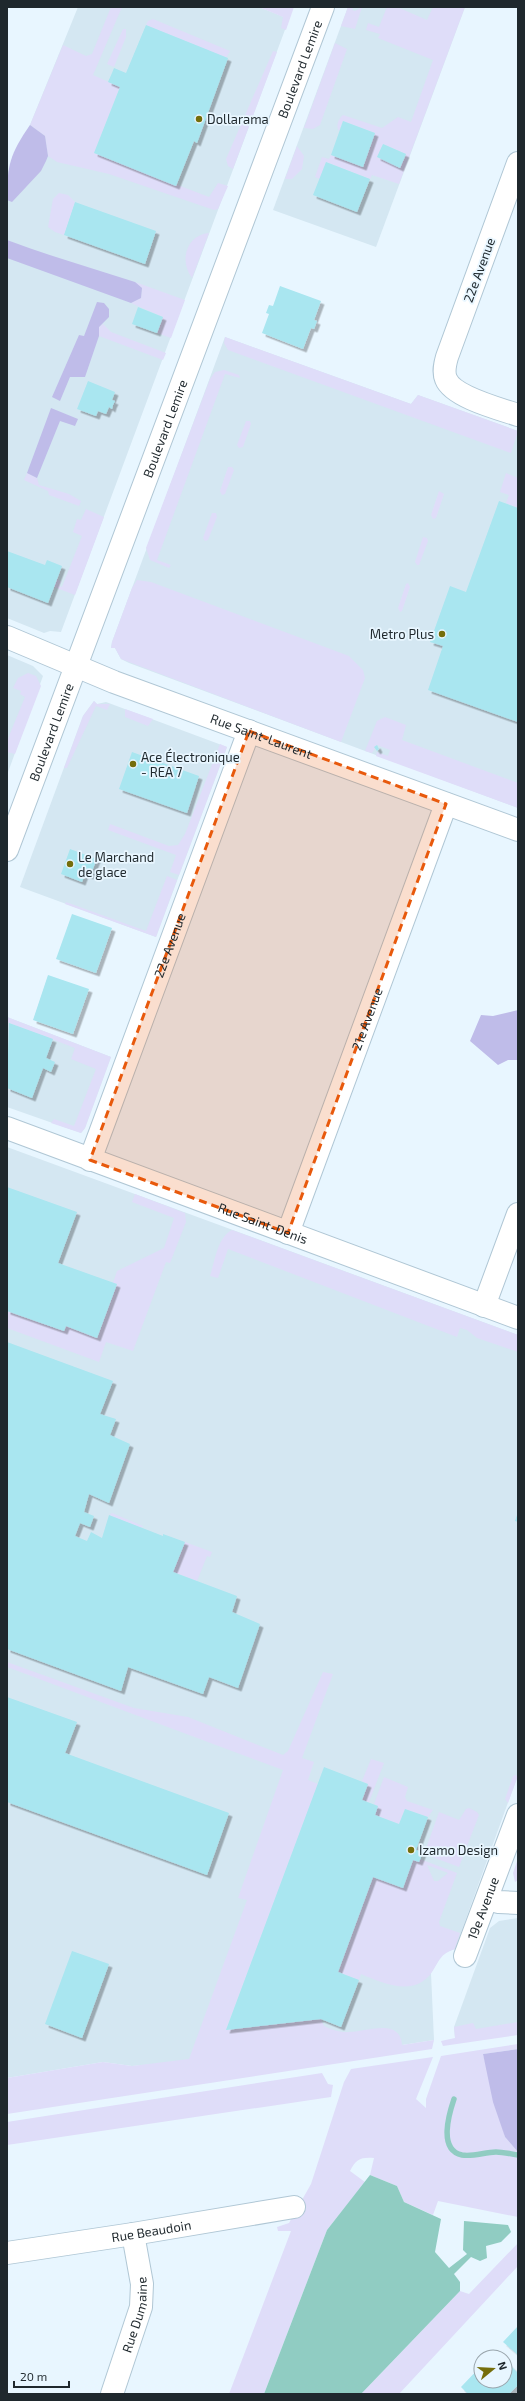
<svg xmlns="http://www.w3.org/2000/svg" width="525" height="2401" font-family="'Exo 2',sans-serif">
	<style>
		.built { fill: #d4e7f2 }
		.green { fill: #dfddf9; fill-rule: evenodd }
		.forest { fill: #bfbce9 }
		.water { fill: #90ccc2 }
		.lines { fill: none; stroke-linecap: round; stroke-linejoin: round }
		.stream { stroke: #90ccc2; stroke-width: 5.5 }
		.building { fill: #a9e6f0; filter: url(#shadow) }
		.street-casing { stroke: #b0c7d5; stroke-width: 24 }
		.secondary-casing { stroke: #b0c7d5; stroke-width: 24 }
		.street { stroke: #fff; stroke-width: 22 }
		.secondary { stroke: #fff; stroke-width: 22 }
		.marked { fill: #e8590c; fill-opacity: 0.2; stroke: #e8590c; stroke-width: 3; stroke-dasharray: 8 5; stroke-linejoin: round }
		.poi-dot { fill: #756e0b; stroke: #e8f6ff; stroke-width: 1.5 }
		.labels { text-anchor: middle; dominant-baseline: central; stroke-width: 3.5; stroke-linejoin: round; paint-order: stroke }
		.street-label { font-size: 13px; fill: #1f282d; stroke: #e8f6ff }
		.poi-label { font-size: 13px; fill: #1f282d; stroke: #e8f6ff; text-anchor: start }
	</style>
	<defs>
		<filter id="shadow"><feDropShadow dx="3.5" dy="3.5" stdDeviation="0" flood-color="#0004"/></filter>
	</defs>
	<rect width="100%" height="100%" fill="#e8f6ff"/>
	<g class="built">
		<polygon points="78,7 259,7 289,19 61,632 50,631 44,633 7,618 7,174 30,125"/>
		<polygon points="348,7 465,7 376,247 273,210"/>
		<polygon points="225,337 411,404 418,395 518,431 518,808 129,663 121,659 115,648 111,648 112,642"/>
		<polygon points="7,655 33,666 43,676 7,775"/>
		<polygon points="94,701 97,704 106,702 227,747 156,937 20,887 83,716"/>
		<polygon points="7,1017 111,1057 85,1128 81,1133 7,1107"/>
		<polygon points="7,1147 518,1335 518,1775 455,1949 443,1953 431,1973 434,2040 402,2045 132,2066 103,2062 7,2078"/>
		<polygon points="518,1918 518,2028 455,2038 454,2027 490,1928 499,1921"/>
	</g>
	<g class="green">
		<polygon points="111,7 122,7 93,75 120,87 94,153 209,197 218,183 228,186 218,209 214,210 109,174 57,162 48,156 45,136 30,125 63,45 86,56 92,54"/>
		<polygon points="259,7 294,7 286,30 281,28 283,17"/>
		<polygon points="348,7 354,7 352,10 355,11 362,7 355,29 341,26"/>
		<path d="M387 7H397L427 20 433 7H465L399 184 372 175 370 179 326 162 320 179 315 177 322 157 329 159 331 155 363 167 375 133 343 121 339 131C335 126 339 118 343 115L382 128 398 117 411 122 433 60 378 38 380 34 366 30 368 23 379 27ZM383 144 406 154 400 167 377 157Z"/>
		<polygon points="153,19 230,51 226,58 146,25 148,21"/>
		<polygon points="123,29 126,29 126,37 114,67 107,64"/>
		<polygon points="335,43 347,49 320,125 313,129 304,128"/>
		<polygon points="273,51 277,52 233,169 228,166 226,159"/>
		<polygon points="297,146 304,156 302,169 292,179 285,179"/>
		<polygon points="59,193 68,195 75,202 64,235 55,232 48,227 53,199"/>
		<path d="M209 233 192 278C179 261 186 235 209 233Z"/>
		<polygon points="135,282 185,300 171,338 157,333 163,317 131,303 141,298 142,288"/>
		<polygon points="103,324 111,332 166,353 163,360 99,336 99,327"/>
		<polygon points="225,337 411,404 418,395 518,431 511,453 228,350 224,343"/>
		<polygon points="224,370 239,375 240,378 225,374 157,560 171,565 169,568 150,560 146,548 210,379 215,372"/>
		<polygon points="246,421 250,421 251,424 243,447 239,448 237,445"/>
		<polygon points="228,467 232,467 234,470 225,494 222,495 220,491"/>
		<polygon points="27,473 37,478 39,485 69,494 81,501 79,506 49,495 48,491 24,480"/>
		<polygon points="506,473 518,478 518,508 506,503 509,495 500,492"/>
		<polygon points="439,491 444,494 436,518 433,519 431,515"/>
		<polygon points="86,509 104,517 75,595 54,587 57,579 61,581 59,586 62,587 82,536 73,532 77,519 81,520"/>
		<polygon points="212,513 216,513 217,517 208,540 205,541 203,538"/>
		<polygon points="423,537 427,538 428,541 419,565 417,565 415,562"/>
		<polygon points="137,580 151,582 349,656 363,670 365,678 341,742 121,659 115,648 111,648 112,642 132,588"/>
		<polygon points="408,583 410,587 402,611 400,612 398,608 406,584"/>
		<polygon points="28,673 36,676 41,686 15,754 7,752 7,741 25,697 20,694 21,691 13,688 18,678"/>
		<polygon points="94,701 97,704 110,704 107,710 96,706 67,768 64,768 83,716"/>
		<polygon points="125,709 153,719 148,726 125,717"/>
		<polygon points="385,717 406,725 402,740 518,783 518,808 376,756 377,752 388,756 390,750 377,745 372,753 365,751 377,721"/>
		<polygon points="220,744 227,747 179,875 170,872 176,855 108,830 110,824 169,846 178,845 185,834"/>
		<polygon points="167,876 177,880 156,937 65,904 66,902 146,931"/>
		<polygon points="7,1017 111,1057 85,1128 81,1133 51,1123 54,1119 74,1126 96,1069 71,1059 75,1048 7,1022"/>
		<polygon points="135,1194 185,1213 186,1222 170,1263 166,1262 133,1351 106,1342 99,1362 7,1328 7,1311 64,1331 66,1326 97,1338 117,1284 113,1283 117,1271 164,1248 174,1218 132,1202"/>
		<path d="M232 1230 518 1335V1352L477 1338 467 1330 460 1328 457 1337 228 1249 218 1278 210 1276C215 1261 217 1238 232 1230Z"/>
		<polygon points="112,1513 143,1526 141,1528 109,1515"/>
		<polygon points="185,1542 212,1552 210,1557 207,1556 197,1581 173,1572"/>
		<path d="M7 1662 134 1708 188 1717 283 1755 288 1751 323 1672 333 1674 302 1758 314 1762 308 1780 318 1784 226 2030 321 2019 324 2026C332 2030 339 2032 348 2032 366 2032 400 2017 402 2045L434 2040 432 2049 7 2114V2078L103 2062 132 2066 189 2059 247 1900 238 1898 283 1770 7 1667Z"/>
		<polygon points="371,1759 384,1763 369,1802 362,1800 368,1784 362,1781"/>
		<polygon points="515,1775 518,1776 508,1803 505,1799 513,1776"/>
		<polygon points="384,1777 408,1787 405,1797 407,1801 433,1810 428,1817 405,1809 399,1824 375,1815 378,1806 374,1804"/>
		<polygon points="469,1808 477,1812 479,1815 459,1867 424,1854 439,1812 459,1820 466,1809"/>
		<polygon points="518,1858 518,1880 515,1882 513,1873"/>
		<path d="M420 1859 457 1873 439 1922 440 1926 460 1933 455 1949C440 1954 440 1960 432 1972 415 1997 384 1984 361 1974L359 1980 338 1972 373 1877 403 1888 413 1860ZM427 1865 448 1873 438 1881H434Z"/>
		<polygon points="518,2022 518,2035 443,2046 441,2041 455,2038 454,2027 473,2023 476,2029"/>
		<path d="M518 2044V2049L483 2054 505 2137 518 2152V2217L438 2201 433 2215 404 2202 397 2186 370 2175 374 2158C361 2157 356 2159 350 2171L365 2182 327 2230 264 2394H229L291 2231H278L277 2227 289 2223 311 2184 344 2082 351 2069 433 2057 416 2099 426 2108V2099L441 2056Z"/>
		<polygon points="322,2073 328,2084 333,2085 331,2097 7,2145 7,2122"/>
		<polygon points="518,2243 518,2266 399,2394 361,2394 460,2291 469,2294"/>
	</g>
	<g class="forest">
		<path d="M30 125 45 136 48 156 46 161 41 171 12 202 7 200C7 165 10 154 30 125Z"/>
		<path d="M7 240C49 256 92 268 135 282L142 288 141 298 131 303 7 258Z"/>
		<polygon points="97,302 104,303 109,309 109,317 99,327 99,336 85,377 70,377 60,401 52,397 79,335 84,336"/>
		<polygon points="51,408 78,419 75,426 60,421 37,478 27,473"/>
		<polygon points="518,1010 518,1060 508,1060 498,1065 470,1041 481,1015 493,1016"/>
		<polygon points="518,2049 518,2152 505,2137 493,2102 483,2054"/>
	</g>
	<polygon class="water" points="370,2175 397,2186 404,2202 441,2219 435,2252 449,2268 467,2254 463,2250 464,2221 508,2225 511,2232 501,2242 486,2246 487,2258 480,2261 471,2257 454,2274 460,2282 460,2291 361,2394 264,2394 327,2230"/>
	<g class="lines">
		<path class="stream" d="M454 2099C449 2114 438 2150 462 2155 473 2157 485 2152 496 2152 503 2152 511 2154 518 2155"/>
	</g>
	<g class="building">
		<polygon points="146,25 228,58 197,143 194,141 176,186 94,153 120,87 108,82 112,73 114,68 126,73"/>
		<polygon points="343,121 375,133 363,167 331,155"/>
		<polygon points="383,144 406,154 400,168 377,157"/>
		<polygon points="326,162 370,179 357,212 313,195"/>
		<polygon points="75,202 156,231 145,264 64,235"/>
		<polygon points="280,286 321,301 314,320 317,321 314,329 311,328 303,349 262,333 269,314 266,313 269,305 273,306"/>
		<polygon points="138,307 163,317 157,333 132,324"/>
		<polygon points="88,381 115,392 112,400 115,401 113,405 112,409 109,407 106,414 98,411 96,416 77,409"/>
		<polygon points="499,501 518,508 518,722 428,690 443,646 430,642 450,586 466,592"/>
		<polygon points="7,551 45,565 47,560 62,566 48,603 7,587"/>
		<polygon points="377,745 379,749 377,751 374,747"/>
		<polygon points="132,752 199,776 187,813 119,789"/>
		<polygon points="70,849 97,859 90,876 85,874 82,882 61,874"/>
		<polygon points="72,914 112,928 96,973 56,959"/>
		<polygon points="48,975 89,989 73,1034 33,1020"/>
		<polygon points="9,1023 53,1039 46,1058 55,1062 51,1072 43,1068 32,1098 7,1088"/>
		<polygon points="7,1187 77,1212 58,1263 117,1284 97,1338 66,1326 64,1331 7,1311"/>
		<polygon points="7,1342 113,1381 100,1414 116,1419 110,1435 130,1444 109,1503 89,1494 84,1512 94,1516 90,1527 80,1523 75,1536 87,1541 91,1532 102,1538 109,1515 163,1536 163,1534 185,1542 173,1572 237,1596 232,1612 260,1624 238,1688 209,1677 203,1694 128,1667 121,1691 7,1649"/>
		<polygon points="518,1512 518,1522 515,1521"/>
		<polygon points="7,1697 77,1722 65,1753 229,1813 207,1875 7,1802"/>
		<polygon points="324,1767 368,1784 362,1800 378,1806 375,1815 399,1824 405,1809 428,1817 416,1850 423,1852 419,1862 413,1860 403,1888 373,1877 338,1972 359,1980 341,2027 321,2019 226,2030"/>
		<polygon points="72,1951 109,1964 82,2038 45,2024"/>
		<polygon points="518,2326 518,2355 503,2342"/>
		<polygon points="496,2351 502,2357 490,2357"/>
		<polygon points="505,2360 518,2373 518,2385 509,2394 468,2394 461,2387 481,2366 481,2381 505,2381"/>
	</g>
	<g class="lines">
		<g class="street-casing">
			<g id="street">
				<path d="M518 163 447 357C445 364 443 372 446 379 453 397 500 409 518 415"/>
				<path id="s1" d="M7 637 114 682 518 830"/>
				<path id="s2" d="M7 1128 518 1318"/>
				<path id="s3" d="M90 1160 249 731"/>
				<path id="s4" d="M288 1233 446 804"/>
				<polyline points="484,1306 518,1214"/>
				<polyline points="487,1899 499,1902 518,1903"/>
				<path id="s5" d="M465 1956 518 1815"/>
				<path id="s6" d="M7 2253 133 2234 294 2207"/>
				<path id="s7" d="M112 2394 141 2307 142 2284 133 2234"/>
			</g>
		</g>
		<g class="secondary-casing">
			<g id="secondary">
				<path id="s8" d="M7 850 323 7"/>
			</g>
		</g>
		<use href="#street" class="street"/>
		<use href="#secondary" class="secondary"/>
	</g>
	<path class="marked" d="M249 731 446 804 288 1233 90 1160Z"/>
	<g class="poi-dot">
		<circle cx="199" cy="119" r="4"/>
		<circle cx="442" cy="634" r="4"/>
		<circle cx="133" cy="764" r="4"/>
		<circle cx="70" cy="864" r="4"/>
		<circle cx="411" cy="1850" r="4"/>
	</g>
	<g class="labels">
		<g class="street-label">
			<text stroke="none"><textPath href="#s8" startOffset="834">Boulevard Lemire</textPath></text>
			<text transform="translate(479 270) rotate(-70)">22e Avenue</text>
			<text stroke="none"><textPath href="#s8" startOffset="450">Boulevard Lemire</textPath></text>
			<text stroke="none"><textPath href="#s8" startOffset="126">Boulevard Lemire</textPath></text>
			<text stroke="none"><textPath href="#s1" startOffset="273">Rue Saint-Laurent</textPath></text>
			<text stroke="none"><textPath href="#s3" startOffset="229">22e Avenue</textPath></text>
			<text stroke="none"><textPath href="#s4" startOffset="228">21e Avenue</textPath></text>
			<text stroke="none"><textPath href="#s2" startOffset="273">Rue Saint-Denis</textPath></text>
			<text stroke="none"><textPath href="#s5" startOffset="51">19e Avenue</textPath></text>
			<text stroke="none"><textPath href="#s6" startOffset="146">Rue Beaudoin</textPath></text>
			<text stroke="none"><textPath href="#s7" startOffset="83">Rue Dumaine</textPath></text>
		</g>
		<g class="poi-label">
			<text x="207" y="119">Dollarama</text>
			<text x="434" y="634" text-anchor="end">Metro Plus</text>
			<text x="141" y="757">Ace Électronique<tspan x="141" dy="15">- REA 7</tspan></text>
			<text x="78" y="857">Le Marchand<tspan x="78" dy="15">de glace</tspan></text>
			<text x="419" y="1850">Izamo Design</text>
		</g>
	</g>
	<rect width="525" height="2401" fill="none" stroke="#1f282d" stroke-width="16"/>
	<g transform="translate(493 2369) rotate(72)"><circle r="19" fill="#e8f6ff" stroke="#98a4ab"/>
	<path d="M0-3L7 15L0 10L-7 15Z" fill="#756e0b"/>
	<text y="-6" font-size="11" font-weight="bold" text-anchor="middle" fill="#1f282d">N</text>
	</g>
	<path d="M14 2381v6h55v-6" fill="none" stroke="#1f282d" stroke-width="2"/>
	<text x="20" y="2381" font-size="12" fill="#1f282d" stroke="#e8f6ff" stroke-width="3" paint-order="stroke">20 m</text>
</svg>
